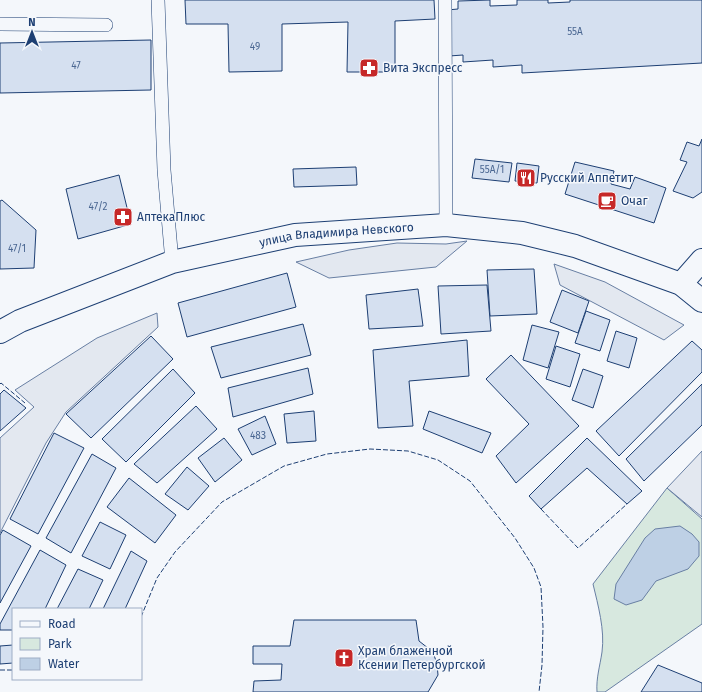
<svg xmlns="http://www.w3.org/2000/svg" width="702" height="692" font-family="'Fira Sans',sans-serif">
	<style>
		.green { fill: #d7e8df; stroke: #687fa3 }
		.parking { fill: #e3e8f0; stroke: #687fa3 }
		.water { fill: #bed0e5; stroke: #687fa3 }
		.building { fill: #d5e0f0; stroke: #1d3f73 }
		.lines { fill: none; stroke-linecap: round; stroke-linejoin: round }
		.lane-casing { stroke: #1d3f73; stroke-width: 14 }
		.street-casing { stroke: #1d3f73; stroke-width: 24 }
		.secondary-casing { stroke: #1d3f73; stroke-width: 24 }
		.lane { stroke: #f4f7fb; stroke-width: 13 }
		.street { stroke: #f4f7fb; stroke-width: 22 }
		.secondary { stroke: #f4f7fb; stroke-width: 22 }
		.fence { stroke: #1d3f73; stroke-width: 1; stroke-dasharray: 5 2; stroke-linecap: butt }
		.labels { text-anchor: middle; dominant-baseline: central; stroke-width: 3; stroke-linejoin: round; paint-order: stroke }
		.number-label { font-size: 10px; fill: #4b6792 }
		.poi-label { font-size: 12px; fill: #1d3f73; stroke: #f4f7fb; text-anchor: start }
		.street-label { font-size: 12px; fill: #1d3f73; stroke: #f4f7fb }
	</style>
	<rect width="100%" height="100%" fill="#f4f7fb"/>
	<path class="green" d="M667 488 702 519V624L605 692H597C596 678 600 666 602 652 605 630 598 605 593 584Z"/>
	<g class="parking">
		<polygon points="467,241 436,267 329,278 296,262 349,250 397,243 446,244"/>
		<polygon points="554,264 605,282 684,325 664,340 560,285"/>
		<polygon points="157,313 158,327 66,412 46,443 0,533 0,438 34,407 15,390 97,338"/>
		<polygon points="702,451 702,517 667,488"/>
	</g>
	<polygon class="water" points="680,526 692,534 699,542 699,556 688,569 656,581 642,600 626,605 614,599 616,584 645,538 655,529"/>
	<g class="building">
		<polygon points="185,0 434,0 435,19 395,21 395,72 347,72 348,22 282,24 282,71 229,72 228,24 186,24"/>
		<polygon points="490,0 490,6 517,5 517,0 548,0 548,3 570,2 570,0 702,0 702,63 522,73 522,65 493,67 493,60 463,62 463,55 449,56 447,10 458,9 458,1"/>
		<polygon points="151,40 151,90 0,93 0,43"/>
		<polygon points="702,139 702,192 693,198 673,191 687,162 680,160 687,142 699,146"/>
		<polygon points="475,159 512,163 509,182 472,178"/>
		<polygon points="575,162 614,171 611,184 630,189 635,177 666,188 654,223 565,194"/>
		<polygon points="517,163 539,166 537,183 515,181"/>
		<polygon points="356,167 357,185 294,187 293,169"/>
		<polygon points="119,175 131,224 78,239 66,189"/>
		<polygon points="2,200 36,230 34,268 0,269 0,201"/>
		<polygon points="534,269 537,314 490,316 487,270"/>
		<polygon points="287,273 296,307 187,337 178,303"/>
		<polygon points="487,285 491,331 441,334 438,286"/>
		<polygon points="418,289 423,326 369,329 366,295"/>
		<polygon points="562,290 589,301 578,333 550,322"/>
		<polygon points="586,311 610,320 600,351 575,343"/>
		<polygon points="303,324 311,355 221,378 211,347"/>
		<polygon points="532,325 559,332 548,368 523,360"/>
		<polygon points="616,331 637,338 629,368 607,361"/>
		<polygon points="151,336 173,359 91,438 66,414"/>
		<polygon points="467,340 469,376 409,381 413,426 378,428 373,350"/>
		<polygon points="692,341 702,350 702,372 619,456 596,431"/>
		<polygon points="556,346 580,354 570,387 546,379"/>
		<polygon points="511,355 579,426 516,483 496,456 529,424 486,379"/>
		<polygon points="308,368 313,394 233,417 228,388"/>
		<polygon points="173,369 195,393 126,462 102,439"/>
		<polygon points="583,369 603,376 593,408 572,400"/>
		<polygon points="702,384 702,425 644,481 626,459"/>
		<polygon points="4,390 26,408 0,431 0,394"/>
		<polygon points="196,406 217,429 157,483 134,464"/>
		<polygon points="314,411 316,441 287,443 284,414"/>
		<polygon points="429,411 491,433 482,453 423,429"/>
		<polygon points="265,416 276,444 252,455 238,429"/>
		<polygon points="54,433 84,448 38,534 10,519"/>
		<polygon points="224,438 242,460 215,482 198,458"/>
		<polygon points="587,438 642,491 627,504 587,468 541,509 529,496"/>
		<polygon points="92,454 116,468 71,553 46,538"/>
		<polygon points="187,467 209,486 188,510 165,494"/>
		<polygon points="129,478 176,515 155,543 107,507"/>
		<polygon points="100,522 126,535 110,569 82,556"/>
		<polygon points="3,530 31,546 0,603 0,535"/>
		<polygon points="40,550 66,565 45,609 13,609 13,630 0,630 0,624"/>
		<polygon points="131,551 147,561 125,609 103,609"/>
		<polygon points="78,569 103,580 89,609 57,609"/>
		<polygon points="294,620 416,620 419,641 433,652 437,664 438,675 428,692 253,692 254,681 281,680 282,664 253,664 253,646 290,646"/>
		<polygon points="13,645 13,663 0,664 0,646"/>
		<polygon points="658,665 702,683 702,692 641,692"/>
	</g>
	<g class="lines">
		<g class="lane-casing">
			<g id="lane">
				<polyline points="158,0 164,170 172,262"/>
				<polyline points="445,0 446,225"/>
				<polyline points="0,24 106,25"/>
			</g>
		</g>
		<g class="street-casing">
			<polyline id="street" points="681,284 702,260"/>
		</g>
		<g class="secondary-casing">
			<g id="secondary">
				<path id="s1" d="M0 332 20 321 172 262 295 235 446 225 522 233 575 246 681 284 702 301"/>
			</g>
		</g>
		<use href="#lane" class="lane"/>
		<use href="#street" class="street"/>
		<use href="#secondary" class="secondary"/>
		<g class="fence">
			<polyline points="0,384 1,383 25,403"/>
			<polyline points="541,509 578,548 627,504"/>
			<polyline points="141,617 157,578 175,552 222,502 284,466 327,454 370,449 408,451 438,460 470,481 515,538 534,568 541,587 543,627 542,665 539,692"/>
			<polyline points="0,670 13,670"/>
		</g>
	</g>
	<defs>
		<g id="pharmacy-square" transform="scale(1)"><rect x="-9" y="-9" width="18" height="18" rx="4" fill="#c62828" stroke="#f4f7fb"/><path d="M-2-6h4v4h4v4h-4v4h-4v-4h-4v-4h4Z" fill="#fff"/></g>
		<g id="restaurant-square" transform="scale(1)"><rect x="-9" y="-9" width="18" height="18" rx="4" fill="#c62828" stroke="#f4f7fb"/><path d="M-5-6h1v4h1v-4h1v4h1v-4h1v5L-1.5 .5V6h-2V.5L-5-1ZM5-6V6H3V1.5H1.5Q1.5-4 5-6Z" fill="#fff"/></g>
		<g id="cafe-square" transform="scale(1)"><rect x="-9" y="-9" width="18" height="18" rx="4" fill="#c62828" stroke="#f4f7fb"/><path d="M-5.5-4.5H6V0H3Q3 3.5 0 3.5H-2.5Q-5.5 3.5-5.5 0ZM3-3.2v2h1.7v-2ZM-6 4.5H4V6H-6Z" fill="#fff"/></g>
		<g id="church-square" transform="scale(1)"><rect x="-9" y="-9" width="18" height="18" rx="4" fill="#c62828" stroke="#f4f7fb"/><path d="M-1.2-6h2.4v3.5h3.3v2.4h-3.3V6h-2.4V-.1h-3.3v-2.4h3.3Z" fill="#fff"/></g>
	</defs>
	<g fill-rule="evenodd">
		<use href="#pharmacy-square" x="369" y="68"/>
		<use href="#restaurant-square" x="526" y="178"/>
		<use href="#cafe-square" x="607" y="201"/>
		<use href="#pharmacy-square" x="123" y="217"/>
		<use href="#church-square" x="344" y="658"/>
	</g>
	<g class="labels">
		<g class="number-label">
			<text x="575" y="32">55А</text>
			<text x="255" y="47">49</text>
			<text x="76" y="66">47</text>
			<text x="492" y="170">55А/1</text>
			<text x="98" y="207">47/2</text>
			<text x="17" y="249">47/1</text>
			<text x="258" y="436">48З</text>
		</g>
		<g class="poi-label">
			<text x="383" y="68">Вита Экспресс</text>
			<text x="540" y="178">Русский Аппетит</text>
			<text x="621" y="201">Очаг</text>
			<text x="137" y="217">АптекаПлюс</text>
			<text x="358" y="651">Храм блаженной<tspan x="358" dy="14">Ксении Петербургской</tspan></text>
		</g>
		<g class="street-label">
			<text stroke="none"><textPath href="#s1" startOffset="353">улица Владимира Невского</textPath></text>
		</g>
	</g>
	<rect x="12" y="608" width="130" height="72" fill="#f4f7fb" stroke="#9eadc5"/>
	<rect x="20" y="621" width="20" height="6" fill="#f4f7fb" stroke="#9eadc5"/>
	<text x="48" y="628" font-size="12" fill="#1d3f73">Road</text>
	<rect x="20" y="638" width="20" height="12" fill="#d7e8df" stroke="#9eadc5"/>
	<text x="48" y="648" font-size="12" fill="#1d3f73">Park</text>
	<rect x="20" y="658" width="20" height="12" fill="#bed0e5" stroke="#9eadc5"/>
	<text x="48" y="668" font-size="12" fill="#1d3f73">Water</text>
	<g transform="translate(32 32)" stroke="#f4f7fb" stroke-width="3" paint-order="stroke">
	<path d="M0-3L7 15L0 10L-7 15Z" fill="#1d3f73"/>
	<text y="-6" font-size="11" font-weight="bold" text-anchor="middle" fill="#1d3f73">N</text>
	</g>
</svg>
